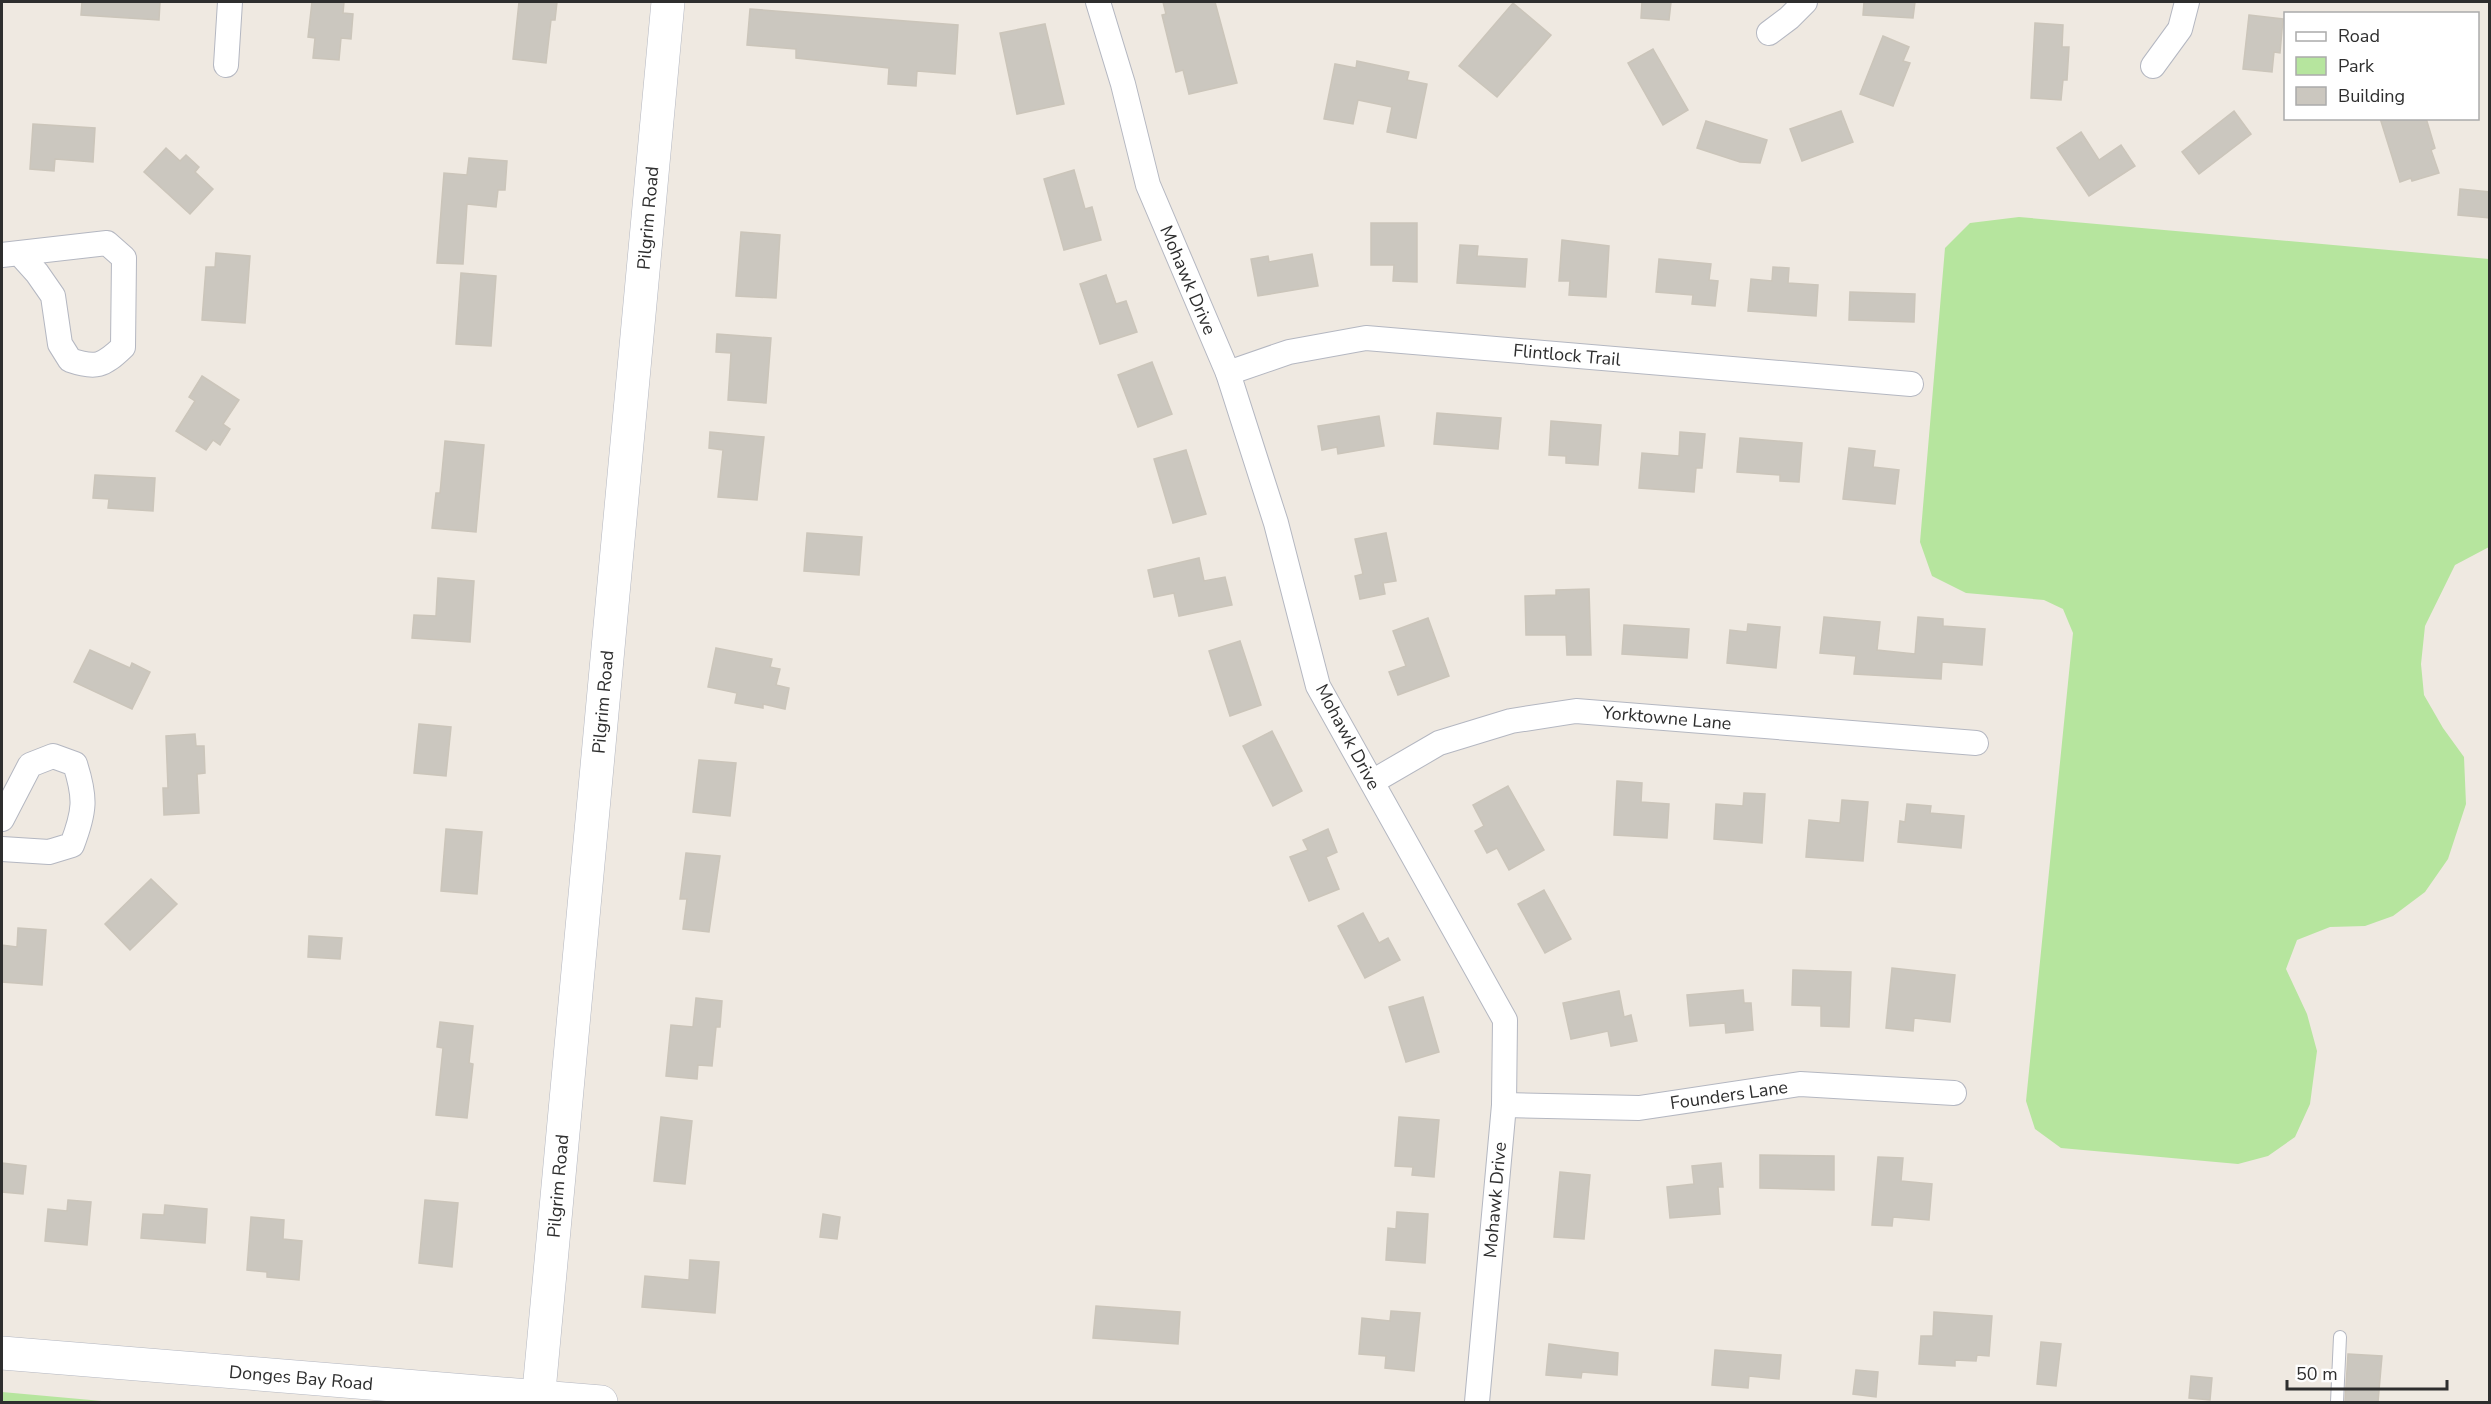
<svg xmlns="http://www.w3.org/2000/svg" width="2491" height="1404" font-family="'Nunito Sans',sans-serif">
	<style>
		.green { fill: #b6e59e }
		.building { fill: #cbc7bf; stroke: #cbc5ba; stroke-width: 1.5 }
		.lines { fill: none; stroke-linecap: round; stroke-linejoin: round }
		.lane-casing { stroke: #b4b7c1; stroke-width: 14 }
		.street-casing { stroke: #b4b7c1; stroke-width: 26 }
		.secondary-casing { stroke: #b4b7c1; stroke-width: 34 }
		.lane { stroke: #fff; stroke-width: 12 }
		.street { stroke: #fff; stroke-width: 24 }
		.secondary { stroke: #fff; stroke-width: 33 }
		.labels { text-anchor: middle; dominant-baseline: central; stroke-width: 4.5; stroke-linejoin: round; paint-order: stroke }
		.street-label { font-size: 18px; fill: #2e2e2e; stroke: #fff }
	</style>
	<rect width="100%" height="100%" fill="#efe9e1"/>
	<g class="green">
		<polygon points="2019,217 2489,259 2489,547 2455,565 2425,626 2421,664 2424,695 2443,728 2464,757 2466,804 2448,859 2425,892 2393,916 2365,926 2330,927 2297,940 2286,969 2307,1014 2317,1051 2310,1104 2295,1137 2268,1156 2238,1164 2061,1148 2035,1129 2026,1101 2073,633 2063,609 2044,600 1966,593 1932,576 1920,542 1945,248 1970,223"/>
		<polygon points="2,1392 113,1402 2,1402"/>
	</g>
	<g class="building">
		<polygon points="82,2 160,2 159,20 81,15"/>
		<polygon points="312,2 344,2 343,13 353,14 351,39 341,38 339,60 313,58 315,38 308,37"/>
		<polygon points="519,2 557,2 555,20 551,20 546,63 513,59"/>
		<polygon points="1163,2 1215,2 1237,83 1189,94 1183,70 1176,72 1162,15 1166,14"/>
		<polygon points="1642,2 1671,2 1669,20 1641,18"/>
		<polygon points="1864,2 1915,2 1913,18 1863,15"/>
		<polygon points="1513,3 1551,35 1497,97 1459,66"/>
		<polygon points="750,9 958,25 955,74 917,71 916,86 888,84 889,68 796,58 796,49 747,45"/>
		<polygon points="2249,15 2283,19 2280,53 2274,52 2272,72 2243,69"/>
		<polygon points="2035,23 2063,25 2062,47 2069,47 2067,80 2063,80 2061,100 2031,98"/>
		<polygon points="1045,24 1064,104 1017,114 1000,33"/>
		<polygon points="1883,36 1909,47 1903,61 1910,63 1893,106 1860,94"/>
		<polygon points="1653,49 1688,110 1663,125 1628,63"/>
		<polygon points="1357,61 1409,72 1407,80 1427,84 1416,138 1387,132 1392,107 1358,100 1353,124 1324,119 1335,64 1356,68"/>
		<polygon points="1841,111 1853,142 1802,161 1790,129"/>
		<polygon points="2234,111 2251,134 2199,174 2182,152"/>
		<polygon points="2380,118 2426,118 2435,148 2431,150 2439,173 2412,181 2411,178 2400,182"/>
		<polygon points="1706,121 1767,140 1760,163 1740,162 1697,148"/>
		<polygon points="33,124 95,128 93,162 55,159 54,171 30,169"/>
		<polygon points="2081,132 2099,160 2121,145 2135,166 2089,196 2057,148"/>
		<polygon points="166,148 180,161 186,155 199,167 195,172 213,189 190,214 144,172"/>
		<polygon points="469,158 507,161 505,190 498,190 496,207 467,204 463,264 437,263 444,173 467,175"/>
		<polygon points="1074,170 1085,209 1092,207 1101,240 1064,250 1044,179"/>
		<polygon points="2460,189 2490,192 2490,218 2458,215"/>
		<polygon points="1371,223 1417,223 1417,282 1393,281 1394,265 1371,265"/>
		<polygon points="741,232 780,235 776,298 736,296"/>
		<polygon points="1562,240 1609,246 1606,297 1569,295 1570,281 1559,281"/>
		<polygon points="1460,245 1478,246 1477,256 1527,259 1525,287 1457,283"/>
		<polygon points="216,253 250,256 245,323 202,320 206,267 215,267"/>
		<polygon points="1312,254 1318,286 1258,296 1251,259 1268,256 1269,262"/>
		<polygon points="1659,259 1711,264 1709,280 1718,281 1715,306 1692,304 1693,295 1656,292"/>
		<polygon points="1773,267 1789,268 1788,283 1818,285 1816,316 1748,311 1751,279 1772,281"/>
		<polygon points="461,273 496,276 491,346 456,344"/>
		<polygon points="1106,275 1116,304 1126,301 1137,332 1100,344 1080,284"/>
		<polygon points="1850,292 1915,294 1914,322 1849,320"/>
		<polygon points="717,334 771,338 766,403 728,400 731,353 716,352"/>
		<polygon points="1152,362 1172,414 1138,427 1118,375"/>
		<polygon points="202,376 239,400 223,424 230,429 220,445 213,440 206,450 176,431 195,401 189,397"/>
		<polygon points="1437,413 1501,418 1498,449 1434,444"/>
		<polygon points="1379,416 1384,446 1338,454 1337,447 1322,450 1318,426"/>
		<polygon points="1551,421 1601,425 1598,465 1566,463 1566,456 1549,455"/>
		<polygon points="710,432 764,437 757,500 718,497 723,450 709,448"/>
		<polygon points="1680,432 1705,434 1702,468 1696,468 1694,492 1639,488 1642,453 1679,456"/>
		<polygon points="1740,438 1802,443 1799,482 1780,481 1780,475 1737,472"/>
		<polygon points="445,441 484,445 476,532 432,528 436,493 440,493"/>
		<polygon points="1849,448 1875,451 1873,467 1899,470 1895,504 1843,499"/>
		<polygon points="1186,450 1206,514 1173,523 1154,459"/>
		<polygon points="95,475 155,478 153,511 108,508 109,499 93,498"/>
		<polygon points="807,533 862,537 859,575 804,571"/>
		<polygon points="1386,533 1396,581 1383,583 1385,594 1360,599 1355,576 1363,574 1355,539"/>
		<polygon points="1199,558 1204,581 1225,577 1232,605 1179,616 1174,593 1154,597 1148,570"/>
		<polygon points="438,578 474,581 470,642 412,638 414,615 436,616"/>
		<polygon points="1589,589 1591,655 1567,655 1566,635 1526,635 1525,596 1556,595 1556,590"/>
		<polygon points="1824,617 1880,622 1877,650 1915,654 1918,617 1943,619 1943,626 1985,629 1982,665 1942,662 1941,679 1854,674 1856,656 1820,653"/>
		<polygon points="1428,618 1449,676 1398,695 1389,672 1406,666 1393,631"/>
		<polygon points="1748,624 1780,627 1776,668 1727,663 1730,630 1747,632"/>
		<polygon points="1624,625 1689,629 1687,658 1622,654"/>
		<polygon points="1240,641 1261,705 1230,716 1209,651"/>
		<polygon points="716,648 772,659 770,667 780,669 776,685 789,688 785,709 763,704 763,708 735,703 737,693 708,687"/>
		<polygon points="90,650 130,668 132,663 150,672 132,709 74,682"/>
		<polygon points="419,724 451,727 446,776 414,773"/>
		<polygon points="1272,731 1302,791 1273,806 1243,746"/>
		<polygon points="195,734 196,746 204,746 205,773 197,774 199,813 164,815 163,788 168,788 166,736"/>
		<polygon points="699,760 736,763 730,816 693,812"/>
		<polygon points="1617,781 1642,783 1641,802 1669,804 1667,838 1614,835"/>
		<polygon points="1508,786 1544,850 1509,870 1497,848 1487,853 1475,831 1484,826 1473,805"/>
		<polygon points="1744,793 1765,794 1762,843 1714,839 1716,804 1743,806"/>
		<polygon points="1842,800 1868,802 1863,861 1806,857 1809,820 1840,823"/>
		<polygon points="1907,804 1931,806 1930,813 1964,816 1961,848 1898,842 1900,821 1905,822"/>
		<polygon points="446,829 482,832 477,894 441,891"/>
		<polygon points="1328,829 1337,852 1326,857 1339,889 1309,901 1290,857 1308,850 1303,840"/>
		<polygon points="686,853 720,856 709,932 683,929 687,899 680,899"/>
		<polygon points="151,879 177,904 130,950 105,924"/>
		<polygon points="1544,890 1571,939 1545,953 1518,904"/>
		<polygon points="1363,913 1379,943 1388,938 1400,960 1365,978 1338,926"/>
		<polygon points="18,928 46,930 42,985 2,982 2,945 17,947"/>
		<polygon points="309,936 342,938 340,959 308,957"/>
		<polygon points="1892,968 1955,975 1950,1022 1914,1018 1913,1031 1886,1028"/>
		<polygon points="1793,970 1851,972 1849,1027 1821,1026 1821,1006 1792,1005"/>
		<polygon points="1743,990 1744,1003 1751,1003 1753,1030 1726,1033 1725,1023 1690,1026 1687,995"/>
		<polygon points="1619,991 1624,1017 1631,1015 1637,1041 1611,1046 1608,1031 1571,1039 1563,1003"/>
		<polygon points="1423,997 1439,1052 1406,1062 1389,1007"/>
		<polygon points="696,998 722,1001 720,1027 716,1027 712,1066 698,1065 697,1079 666,1076 671,1025 693,1027"/>
		<polygon points="440,1022 473,1026 469,1063 473,1064 467,1118 436,1115 443,1048 437,1047"/>
		<polygon points="661,1117 692,1121 685,1184 654,1181"/>
		<polygon points="1399,1117 1439,1120 1434,1177 1412,1175 1413,1167 1395,1166"/>
		<polygon points="1760,1155 1834,1156 1834,1190 1760,1188"/>
		<polygon points="1878,1157 1903,1158 1901,1181 1932,1184 1929,1220 1893,1217 1892,1226 1872,1225"/>
		<polygon points="2,1163 26,1166 23,1194 2,1192"/>
		<polygon points="1721,1163 1723,1187 1718,1187 1720,1214 1670,1218 1667,1187 1694,1184 1692,1166"/>
		<polygon points="1560,1172 1590,1175 1584,1239 1554,1237"/>
		<polygon points="68,1200 91,1202 87,1245 45,1241 48,1209 67,1211"/>
		<polygon points="425,1200 458,1203 452,1267 419,1263"/>
		<polygon points="165,1205 207,1209 205,1243 141,1238 143,1214 164,1215"/>
		<polygon points="1397,1212 1428,1214 1425,1263 1386,1260 1388,1228 1396,1229"/>
		<polygon points="823,1214 840,1217 837,1239 820,1237"/>
		<polygon points="251,1217 284,1220 283,1239 302,1241 299,1280 267,1277 267,1272 247,1270"/>
		<polygon points="690,1260 719,1262 715,1313 642,1307 645,1276 689,1280"/>
		<polygon points="1096,1306 1180,1312 1178,1344 1093,1338"/>
		<polygon points="1391,1311 1420,1313 1414,1371 1385,1368 1386,1356 1359,1354 1362,1318 1390,1321"/>
		<polygon points="1934,1312 1992,1316 1989,1356 1977,1355 1976,1361 1955,1360 1955,1366 1919,1364 1921,1336 1933,1336"/>
		<polygon points="2041,1342 2061,1344 2056,1386 2037,1384"/>
		<polygon points="1549,1344 1618,1353 1617,1375 1582,1372 1581,1378 1546,1375"/>
		<polygon points="1715,1350 1781,1355 1779,1379 1749,1376 1748,1388 1712,1385"/>
		<polygon points="2348,1354 2382,1356 2378,1402 2345,1402"/>
		<polygon points="1856,1370 1878,1372 1876,1397 1853,1394"/>
		<polygon points="2191,1376 2212,1378 2210,1400 2189,1398"/>
	</g>
	<g class="lines">
		<g class="lane-casing">
			<polyline id="lane" points="2337,1402 2340,1337"/>
		</g>
		<g class="street-casing">
			<g id="street">
				<polyline points="1098,2 1123,84 1148,185 1228,373 1276,523 1318,686 1505,1020 1504,1105 1477,1402"/>
				<polyline points="1769,33 1789,18 1805,2"/>
				<polyline points="226,65 230,2"/>
				<polyline points="2153,66 2180,29 2187,2"/>
				<path d="M2 255 107 243 124 258 123 347C103 366 96 369 70 360L60 344 53 296 37 273 19 253"/>
				<polyline points="1228,373 1289,352 1366,338 1911,384"/>
				<polyline points="1372,782 1439,743 1511,721 1576,711 1976,743"/>
				<path d="M2 819 30 765 53 756 75 764C86 798 85 811 72 845L49 852 2 849"/>
				<polyline points="1504,1105 1639,1108 1800,1084 1954,1093"/>
			</g>
		</g>
		<g class="secondary-casing">
			<g id="secondary">
				<polyline points="2,1353 601,1402"/>
				<polyline points="538,1402 668,2"/>
			</g>
		</g>
		<use href="#lane" class="lane"/>
		<use href="#street" class="street"/>
		<use href="#secondary" class="secondary"/>
	</g>
	<g class="labels">
		<g class="street-label">
			<text transform="translate(648 218) rotate(-85)">Pilgrim Road</text>
			<text transform="translate(1188 280) rotate(67)">Mohawk Drive</text>
			<text transform="translate(1567 355) rotate(5)">Flintlock Trail</text>
			<text transform="translate(603 702) rotate(-85)">Pilgrim Road</text>
			<text transform="translate(1667 718) rotate(5)">Yorktowne Lane</text>
			<text transform="translate(1348 737) rotate(62)">Mohawk Drive</text>
			<text transform="translate(1729 1095) rotate(-8)">Founders Lane</text>
			<text transform="translate(558 1186) rotate(-85)">Pilgrim Road</text>
			<text transform="translate(1495 1200) rotate(-85)">Mohawk Drive</text>
			<text transform="translate(301 1378) rotate(5)">Donges Bay Road</text>
		</g>
	</g>
	<rect width="2491" height="1404" fill="none" stroke="#2e2e2e" stroke-width="6"/>
	<rect x="2284" y="12" width="195" height="108" fill="#ffffff" stroke="#ababab" stroke-width="1.5"/>
	<rect x="2296" y="32" width="30" height="9" fill="#ffffff" stroke="#ababab" stroke-width="1.5"/>
	<text x="2338" y="42" font-size="18" fill="#2e2e2e">Road</text>
	<rect x="2296" y="57" width="30" height="18" fill="#b6e59e" stroke="#ababab" stroke-width="1.5"/>
	<text x="2338" y="72" font-size="18" fill="#2e2e2e">Park</text>
	<rect x="2296" y="87" width="30" height="18" fill="#cbc7bf" stroke="#ababab" stroke-width="1.5"/>
	<text x="2338" y="102" font-size="18" fill="#2e2e2e">Building</text>
	<path d="M2287 1380v9h160v-9" fill="none" stroke="#2e2e2e" stroke-width="3"/>
	<text x="2296" y="1380" font-size="18" fill="#2e2e2e" stroke="#ffffff" stroke-width="4.5" paint-order="stroke">50 m</text>
</svg>
